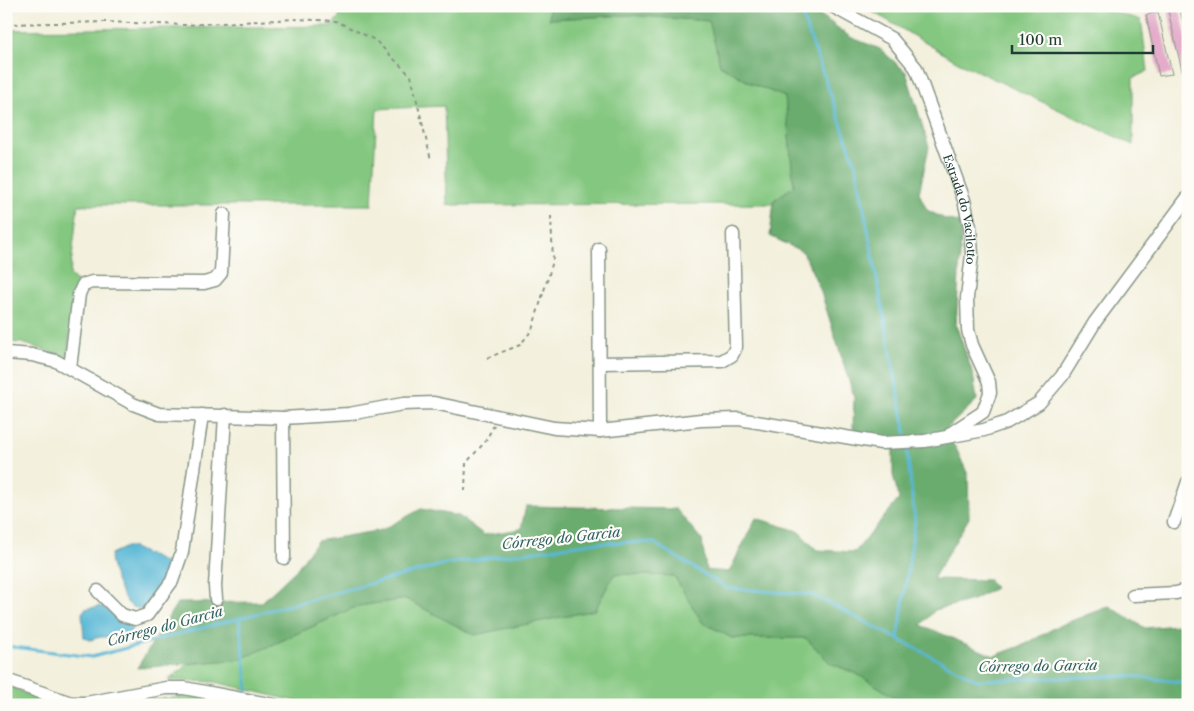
<svg xmlns="http://www.w3.org/2000/svg" width="1194" height="711" font-family="'Libre Caslon Text',serif">
	<style>
		.green { fill: #84c780; stroke: #52825a }
		.forest { fill: #6bac6e; stroke: #457451 }
		.water { fill: #58b8d6; stroke: #3c7a85 }
		.lines { fill: none; stroke-linecap: round; stroke-linejoin: round }
		.stream { stroke: #58b8d6; stroke-width: 3 }
		.building { fill: #e4acca }
		.minor-casing { stroke: #899688; stroke-width: 15 }
		.path { stroke: #899688; stroke-width: 2; stroke-dasharray: 4 4; stroke-linecap: butt }
		.minor { stroke: #fff; stroke-width: 12 }
		.labels { text-anchor: middle; dominant-baseline: central; stroke-width: 4.5; stroke-linejoin: round; paint-order: stroke }
		.street-label { font-size: 12px; fill: #1f3d34; stroke: #fdfcf7 }
		.water-label { font-size: 14px; font-style: italic; fill: #306265; stroke: #fdfcf7 }
	</style>
	<rect width="100%" height="100%" fill="#fdfcf7"/>
	<filter id="ink" filterUnits="userSpaceOnUse"><feTurbulence type="fractalNoise" baseFrequency=".02" numOctaves="2"/><feDisplacementMap in="SourceGraphic" scale="10" xChannelSelector="R" yChannelSelector="G"/><feConvolveMatrix kernelMatrix="1 2 1 2 8 2 1 2 1" color-interpolation-filters="sRGB"/></filter>
	<filter id="wash" filterUnits="userSpaceOnUse"><feTurbulence type="fractalNoise" baseFrequency=".0096" numOctaves="4" result="noise"/><feDisplacementMap in="SourceGraphic" scale="20" xChannelSelector="R" yChannelSelector="G"/><feGaussianBlur stdDeviation="1.12" result="paint"/><feColorMatrix in="noise" values="0 0 0 0 0 0 0 0 0 0 0 0 0 0 0 0 0 1.4 0 .05"/><feComposite in="paint" operator="in"/></filter>
	<g filter="url(#wash)">
		<rect width="100%" height="100%" fill="#f3f0dd"/>
		<g class="green">
			<polygon points="309,6 549,6 550,19 629,15 710,21 720,65 752,84 785,97 794,186 774,200 773,204 447,205 444,106 377,109 372,205 78,205 70,275 77,281 67,357 22,343 6,342 6,30 332,26 341,14"/>
			<polygon points="863,6 1093,6 1141,20 1148,71 1133,78 1133,145 958,62"/>
			<polygon points="614,574 674,576 702,622 732,638 806,638 830,663 857,674 908,705 312,705 215,682 168,680 188,664 241,659 358,606 406,599 474,635 595,610"/>
			<polygon points="6,684 49,705 6,705"/>
			<polygon points="195,696 241,705 119,705 134,701"/>
		</g>
		<polygon class="forest" points="549,6 809,6 850,37 880,49 906,72 929,147 919,193 927,210 945,219 962,223 956,325 973,374 977,400 943,432 956,448 968,475 969,518 933,579 989,580 995,588 973,600 935,610 921,625 994,656 1026,644 1056,627 1109,606 1145,628 1188,624 1188,705 908,705 857,674 830,663 806,638 732,638 702,622 674,576 614,574 595,610 474,635 406,599 358,606 241,659 137,668 177,603 262,602 296,570 317,541 382,530 421,509 459,516 484,535 521,529 526,506 676,509 702,540 706,570 729,572 756,518 798,531 817,550 855,552 899,499 893,475 893,439 871,437 853,428 854,397 820,289 803,252 770,236 774,200 794,186 785,97 752,84 720,65 709,21 629,15 549,19"/>
		<g class="water">
			<path d="M126 547H132L172 566 173 570 145 608C138 609 131 608 127 602 121 595 107 561 111 554Z"/>
			<path d="M101 606 131 624C134 643 113 636 102 637 98 637 94 639 90 640L84 637 82 613 85 609Z"/>
		</g>
		<g class="lines">
			<g class="stream">
				<polyline points="799,6 856,166 906,435"/>
				<polyline points="239,618 248,691"/>
				<polyline points="898,639 915,521 907,451"/>
				<polyline points="6,646 92,657 445,564 591,543 652,542 727,588 813,595 977,680 1132,676 1188,683"/>
			</g>
		</g>
		<g id="blocks">
			<g class="building">
				<polygon points="1167,6 1179,6 1188,43 1188,73 1183,75"/>
				<polygon points="1158,12 1172,74 1159,76 1146,15"/>
			</g>
		</g>
	</g>
	<g filter="url(#ink)">
		<use href="#blocks" fill-opacity="0" stroke="#899688" stroke-width="1"/>
		<g class="lines">
			<g class="minor-casing">
				<g id="minor">
					<path id="s1" d="M832 6 892 39 916 68 964 200 970 227 972 254 967 298 968 330 972 345 989 382 990 393 983 412 951 433"/>
					<polyline points="599,249 600,431"/>
					<polyline points="6,353 32,355 56,361 133,404 159,414 283,418 349,414 403,404 434,403 554,428 600,431 701,420 739,419 881,443 925,441 984,430 1007,422 1039,403 1062,376 1095,322 1188,197"/>
					<polyline points="600,363 722,361 732,355 736,347 733,234"/>
					<polyline points="70,368 79,294 83,285 92,282 204,283 215,280 221,273 224,214"/>
					<polyline points="283,418 284,558"/>
					<polyline points="1174,522 1188,482"/>
					<polyline points="98,591 122,615 135,619 147,615 172,581 182,552 202,415"/>
					<polyline points="1133,595 1176,593 1188,590"/>
					<polyline points="216,599 215,586 225,415"/>
					<polyline points="6,680 71,703 86,703 166,688 184,688 274,705"/>
				</g>
			</g>
			<g class="path">
				<polyline points="6,24 106,22 184,25 295,19 336,21 375,40 411,76 431,160"/>
				<polyline points="487,358 520,345 532,330 553,261 551,216"/>
				<polyline points="465,491 466,463 485,442 494,425"/>
			</g>
			<use href="#minor" class="minor"/>
		</g>
	</g>
	<g class="labels">
		<g class="street-label">
			<text stroke="none"><textPath href="#s1" startOffset="255">Estrada do Vacilotto</textPath></text>
		</g>
		<g class="water-label">
			<text transform="translate(561 538) rotate(-6)">Córrego do Garcia</text>
			<text transform="translate(165 626) rotate(-15)">Córrego do Garcia</text>
			<text transform="translate(1038 666) rotate(-1)">Córrego do Garcia</text>
		</g>
	</g>
	<rect width="1194" height="711" fill="none" stroke="#fdfcf7" stroke-width="25"/>
	<path d="M1012 45v8h141v-8" fill="none" stroke="#1f3d34" stroke-width="2.5"/>
	<text x="1019" y="45" font-size="15" fill="#1f3d34" stroke="#fdfcf7" stroke-width="4" paint-order="stroke">100 m</text>
</svg>
